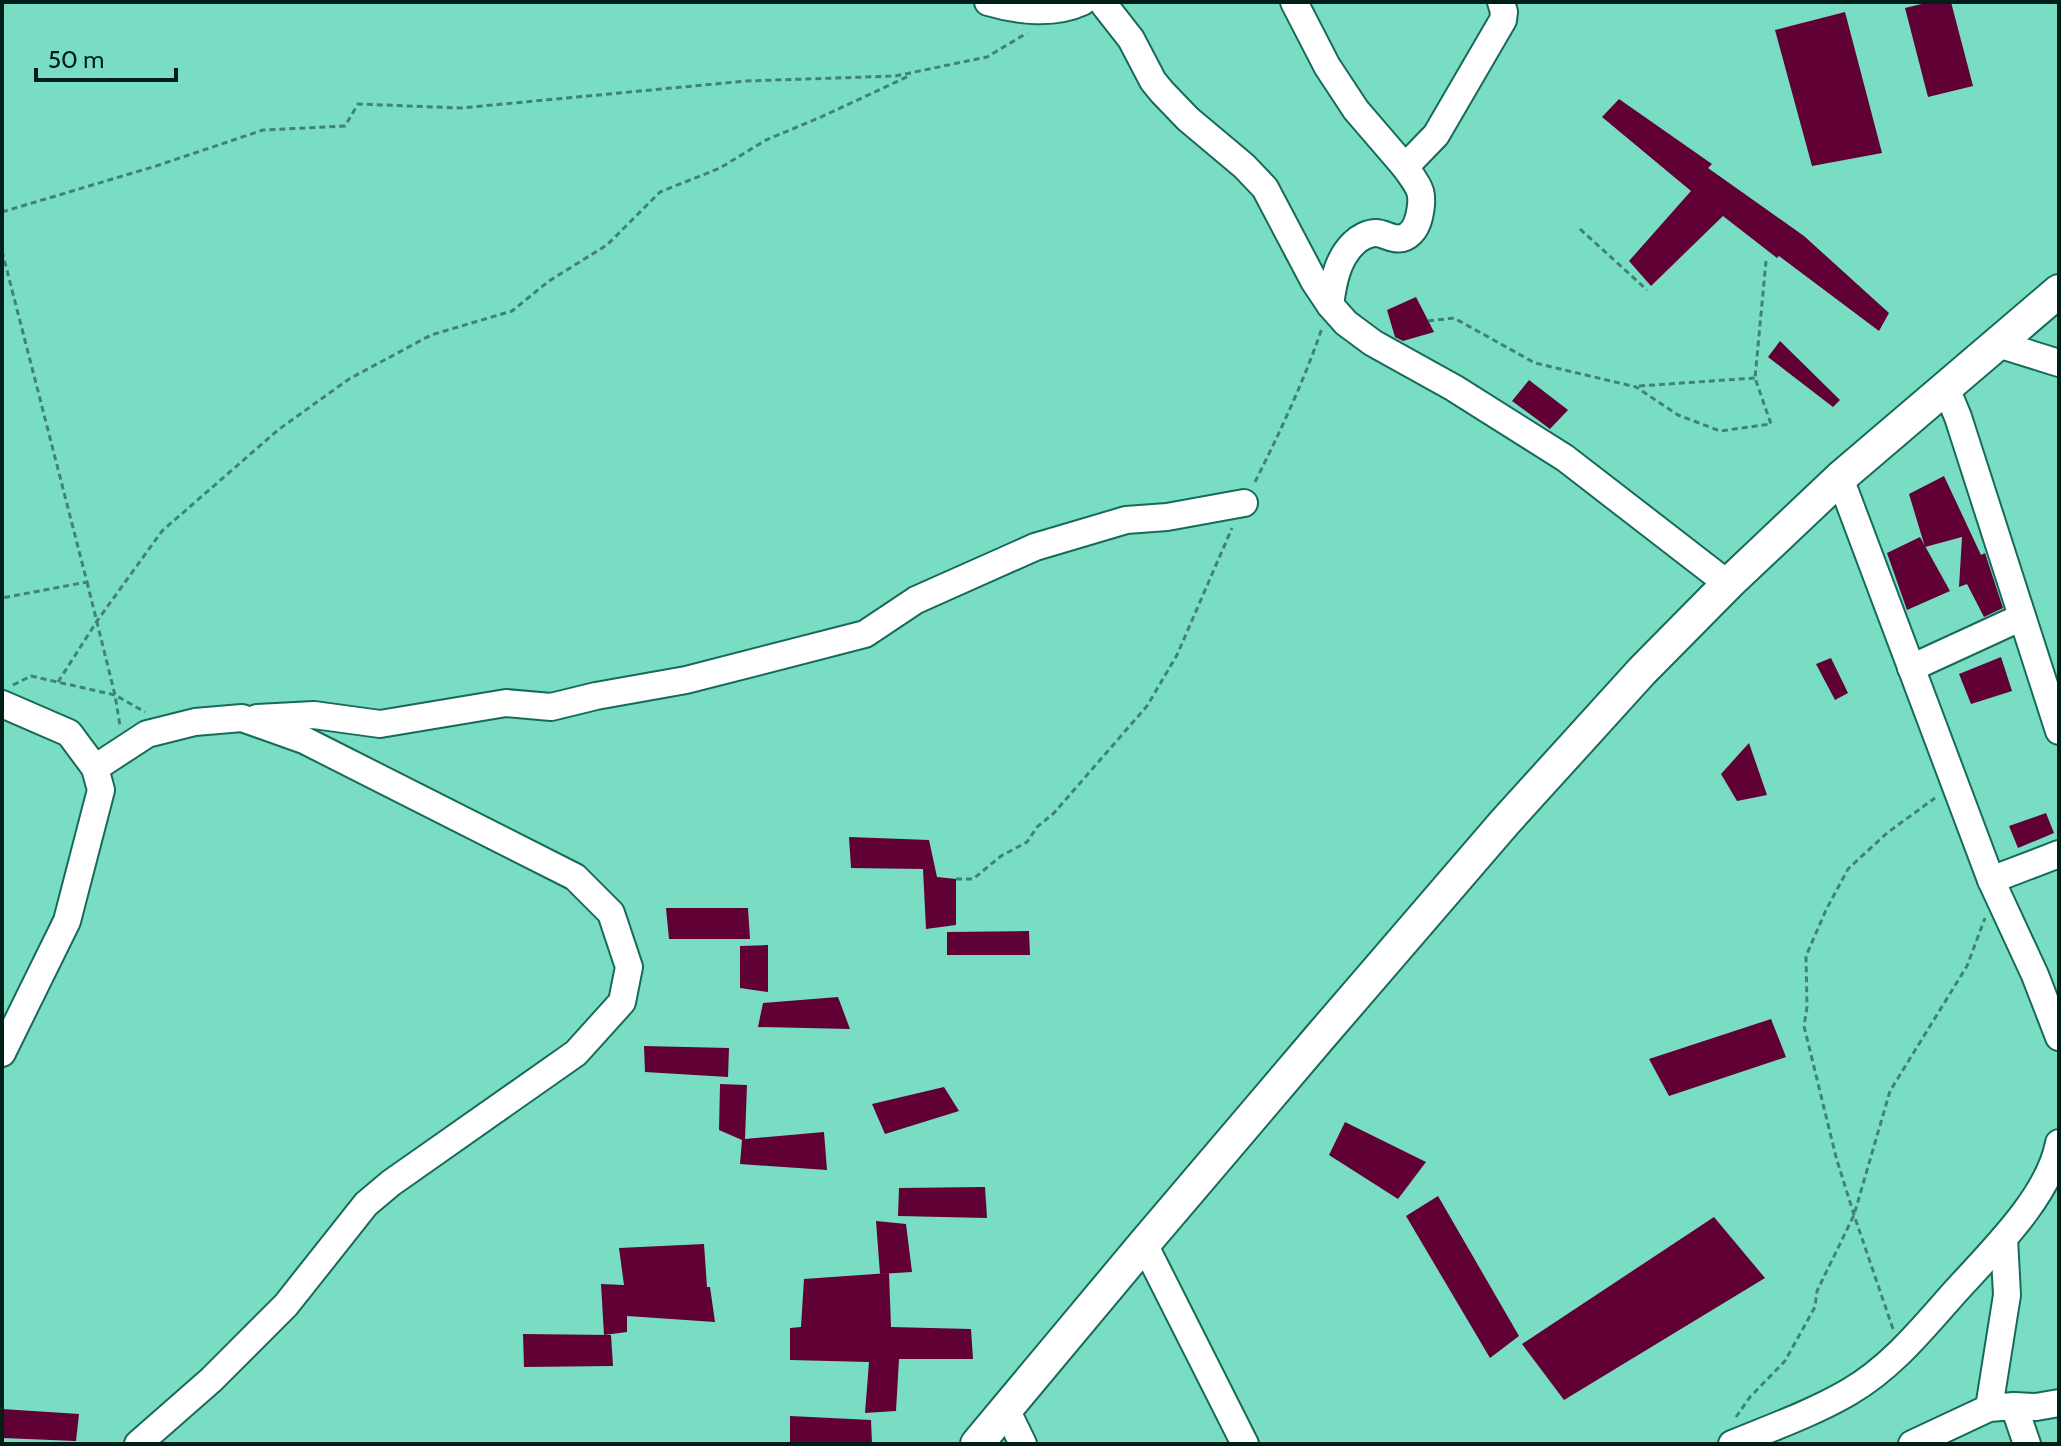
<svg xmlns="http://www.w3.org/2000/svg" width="2061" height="1446" font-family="Cabin,sans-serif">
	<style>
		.building { fill: #600035 }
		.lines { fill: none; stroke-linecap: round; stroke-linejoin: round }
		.minor-casing { stroke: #176a5a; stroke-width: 30 }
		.major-casing { stroke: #176a5a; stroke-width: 36 }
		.path { stroke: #408373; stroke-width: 3; stroke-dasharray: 6 4; stroke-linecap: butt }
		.minor { stroke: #fff; stroke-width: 26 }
		.major { stroke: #fff; stroke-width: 32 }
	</style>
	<rect width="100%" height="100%" fill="#79ddc4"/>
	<g class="building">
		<polygon points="1930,2 1951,2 1973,86 1928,97 1905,8"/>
		<polygon points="1845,12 1882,153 1812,166 1775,30"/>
		<polygon points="1619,99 1712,164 1708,168 1804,236 1889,313 1879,331 1779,256 1777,258 1723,216 1651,286 1629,261 1691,191 1602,117"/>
		<polygon points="1416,297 1434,332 1403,341 1395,337 1387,310"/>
		<polygon points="1780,341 1840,400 1833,407 1768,357"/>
		<polygon points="1529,380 1568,410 1550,429 1512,401"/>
		<polygon points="1944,476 1981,555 1985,553 2003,608 1984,617 1967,584 1959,587 1962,537 1925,547 1909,494"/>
		<polygon points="1920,537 1950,591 1907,610 1887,553"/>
		<polygon points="2001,657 2012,691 1971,704 1959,674"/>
		<polygon points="1831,658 1848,693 1835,700 1816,664"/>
		<polygon points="1749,743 1767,795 1737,801 1721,774"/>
		<polygon points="2046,813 2054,833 2018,848 2009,826"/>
		<polygon points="849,837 929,840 937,877 956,879 956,925 926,929 923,869 851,868"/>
		<polygon points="666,908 748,908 750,939 669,939"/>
		<polygon points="1029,931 1030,955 947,955 947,932"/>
		<polygon points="768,945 768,992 740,988 740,946"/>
		<polygon points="838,997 850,1029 758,1027 763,1003"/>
		<polygon points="1771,1019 1786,1057 1669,1096 1649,1059"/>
		<polygon points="644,1046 729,1048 728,1077 645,1072"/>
		<polygon points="720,1084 747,1085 745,1139 824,1132 827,1170 740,1164 742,1140 719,1130"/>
		<polygon points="944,1087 959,1111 885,1134 872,1104"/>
		<polygon points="1345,1122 1426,1162 1398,1199 1329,1155"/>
		<polygon points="985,1187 987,1218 898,1216 899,1188"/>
		<polygon points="1438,1196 1519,1336 1490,1358 1406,1216"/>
		<polygon points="1714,1217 1765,1278 1564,1400 1522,1344"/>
		<polygon points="876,1221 906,1224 912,1272 880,1274"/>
		<polygon points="704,1244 707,1287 710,1287 715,1322 627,1316 627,1332 604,1335 601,1284 624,1285 619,1248"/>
		<polygon points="889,1273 891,1327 971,1329 973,1359 899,1359 896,1411 865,1413 869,1362 790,1360 790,1328 801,1327 804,1279"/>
		<polygon points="523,1334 611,1335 613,1366 524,1367"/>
		<polygon points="2,1409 79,1414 76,1441 2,1438"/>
		<polygon points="790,1416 871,1420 872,1444 790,1444"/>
	</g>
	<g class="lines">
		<g class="minor-casing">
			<g id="minor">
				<path d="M988 2C1018 11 1054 15 1082 2"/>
				<polyline points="1102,2 1131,39 1153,81 1162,92 1188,119 1244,166 1265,188 1314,281 1330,305 1346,323 1373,343 1454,388 1565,458 1728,584"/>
				<polyline points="1294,2 1327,66 1356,110 1405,167 1436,135 1503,20 1504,12 1501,2"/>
				<path d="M1330 305C1333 283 1337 259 1354 243 1359 238 1368 233 1376 233 1382 233 1388 237 1394 238 1408 241 1416 229 1419 217 1425 191 1419 187 1405 167"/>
				<polyline points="1998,344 2059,363"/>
				<polyline points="1946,388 1958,417 2059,731"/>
				<polyline points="1840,478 1991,880 2035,975 2059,1037"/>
				<polyline points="1911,668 2022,617"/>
				<polyline points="2,704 69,733 95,768 101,790 67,921 2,1053"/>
				<polyline points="257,718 314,715 380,724 506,703 551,707 596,696 686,680 865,634 916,600 1035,547 1126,520 1167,517 1244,503"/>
				<polyline points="95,768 147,734 195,722 242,718 304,740 575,877 611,913 629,967 622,1002 576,1053 391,1183 366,1204 286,1305 211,1380 138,1444"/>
				<polyline points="1991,880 2059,854"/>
				<polyline points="1144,1244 1245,1444"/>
				<polyline points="2014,1406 2027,1444"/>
				<polyline points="1989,1408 2007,1295 2004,1238"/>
				<polyline points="1006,1409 1023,1444"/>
				<path d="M1732 1444C1771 1428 1813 1413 1849 1392 1892 1367 1923 1328 1955 1292 1991 1252 2049 1197 2059 1143"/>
				<polyline points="1912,1444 1989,1408 2014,1406 2036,1407 2059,1403"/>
			</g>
		</g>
		<g class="major-casing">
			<polyline id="major" points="977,1444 1144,1244 1320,1037 1505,822 1642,671 1728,584 1840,478 2059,291"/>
		</g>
		<g class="path">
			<polyline points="2,212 156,166 263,130 345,126 358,104 461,108 746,81 895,76 987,57 1027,33"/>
			<polyline points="1580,229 1647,290"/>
			<polyline points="2,251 87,582 2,598"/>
			<polyline points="1428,321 1454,318 1535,363 1636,387 1678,415 1720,431 1771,424 1755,378 1766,261"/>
			<polyline points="1639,386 1755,378"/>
			<path d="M1255 482C1280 432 1304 381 1322 328"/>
			<polyline points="87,582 115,695 120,726"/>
			<polyline points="58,682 97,621 162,531 278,430 349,379 431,335 512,311 549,281 607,245 660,192 720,168 766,140 821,117 911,75"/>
			<polyline points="13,685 31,676 115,695 145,712"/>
			<polyline points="956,879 973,879 1001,856 1027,842 1037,827 1054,813 1147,706 1177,655 1232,528"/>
			<polyline points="1893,1329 1854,1215 1836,1157 1804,1026 1807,1007 1806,956 1826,910 1848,869 1887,833 1935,798"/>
			<polyline points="1736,1417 1750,1397 1785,1361 1815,1307 1817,1291 1854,1215 1890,1091 1967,966 1985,918"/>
		</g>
		<use href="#minor" class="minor"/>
		<use href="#major" class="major"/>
	</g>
	<rect width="2061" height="1446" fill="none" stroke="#001f18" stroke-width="8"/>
	<path d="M36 68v12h140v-12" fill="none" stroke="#001f18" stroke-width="4"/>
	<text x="48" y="68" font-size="24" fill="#001f18" stroke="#79ddc4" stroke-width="6" paint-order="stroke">50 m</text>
</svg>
